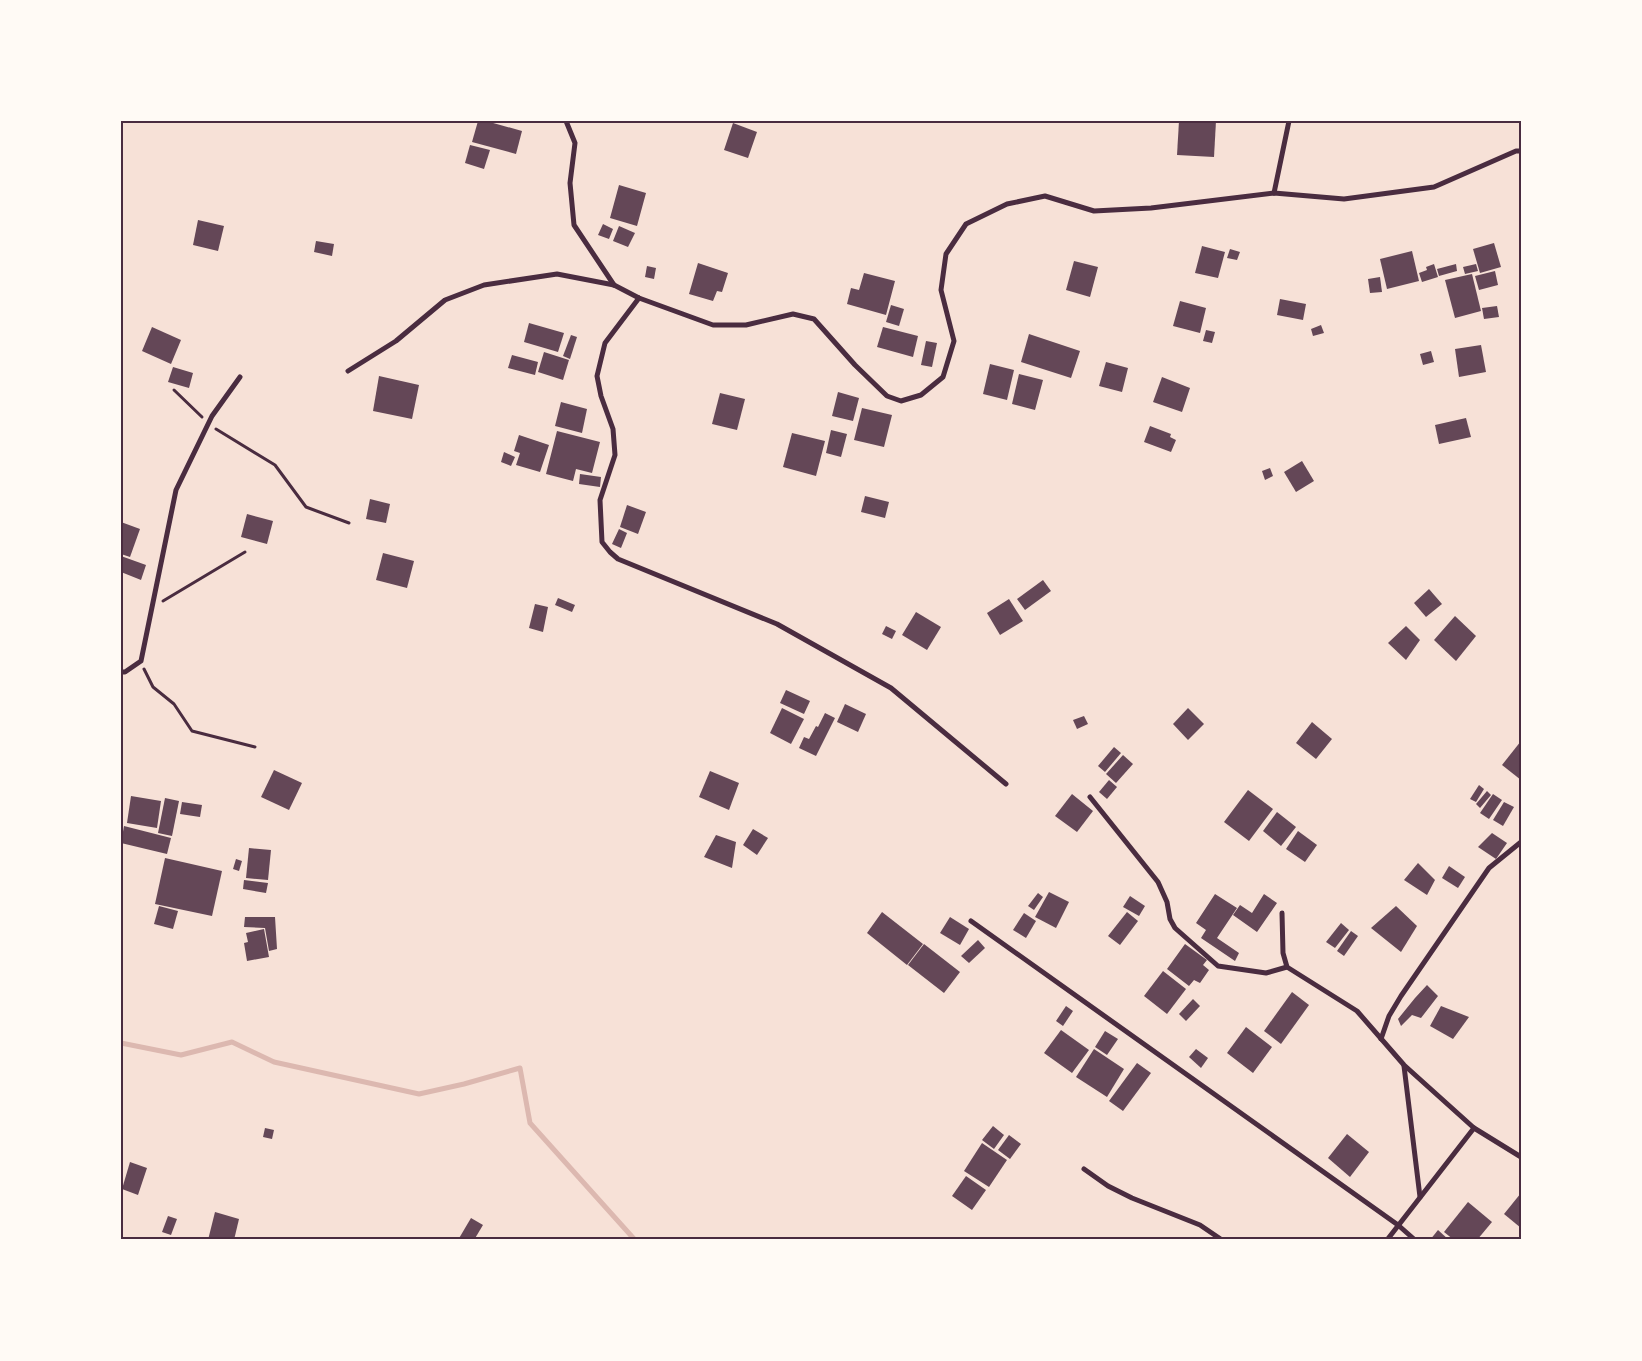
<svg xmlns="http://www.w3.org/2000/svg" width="1642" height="1361" font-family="'DejaVu Sans',sans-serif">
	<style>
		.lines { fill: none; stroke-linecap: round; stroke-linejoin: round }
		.stream { stroke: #dcb8b0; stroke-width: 5 }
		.building { fill: #644757 }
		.path { stroke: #4a2c40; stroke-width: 3 }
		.minor { stroke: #4a2c40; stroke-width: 5 }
		.neatline { fill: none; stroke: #4a2c40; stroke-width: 2 }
	</style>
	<rect width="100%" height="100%" fill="#f7e1d7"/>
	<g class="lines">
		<polyline class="stream" points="121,1043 181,1055 232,1042 274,1062 419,1094 464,1084 520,1068 530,1123 635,1240"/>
	</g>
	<g class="building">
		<polygon points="478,121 486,121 522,131 516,154 472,142"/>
		<polygon points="1179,121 1216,121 1214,157 1177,155"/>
		<polygon points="733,123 757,132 748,158 724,150"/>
		<polygon points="470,145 490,150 484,169 465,163"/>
		<polygon points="619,185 646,193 637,226 610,218"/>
		<polygon points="198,220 224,226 218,251 193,245"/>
		<polygon points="603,224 613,229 609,239 598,235"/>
		<polygon points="619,226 635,233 628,247 613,241"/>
		<polygon points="316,241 334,244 332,256 314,252"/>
		<polygon points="1494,243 1501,267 1480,273 1473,249"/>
		<polygon points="1202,246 1225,252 1218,278 1195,273"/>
		<polygon points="1230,249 1240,252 1237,260 1227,258"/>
		<polygon points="1412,251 1419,281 1387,289 1380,259"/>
		<polygon points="1074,261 1098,267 1090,297 1066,290"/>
		<polygon points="698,263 728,273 722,292 717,291 713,301 689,294"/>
		<polygon points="1434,264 1438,277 1422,282 1419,273 1427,270 1426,267"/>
		<polygon points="1456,264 1457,271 1439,276 1437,269"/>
		<polygon points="1476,264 1478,271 1465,274 1463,267"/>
		<polygon points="647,266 656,268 654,279 645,277"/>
		<polygon points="1495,271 1498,285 1479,290 1475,276"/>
		<polygon points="864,273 895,281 886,315 847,304 851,288 859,290"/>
		<polygon points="1472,274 1481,311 1455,318 1445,280"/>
		<polygon points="1380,277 1382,292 1370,293 1368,279"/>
		<polygon points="1280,299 1306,304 1303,320 1277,315"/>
		<polygon points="1180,301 1206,308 1200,333 1173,326"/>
		<polygon points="891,305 904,309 899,326 886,322"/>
		<polygon points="1497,306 1499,317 1484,319 1482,308"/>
		<polygon points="529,323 564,333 558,352 524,342"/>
		<polygon points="1321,325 1324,333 1313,336 1311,329"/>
		<polygon points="152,327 181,340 171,364 142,351"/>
		<polygon points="883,327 918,336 913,357 877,347"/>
		<polygon points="1206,330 1215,332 1212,343 1203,341"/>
		<polygon points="1029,334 1080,351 1071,378 1021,362"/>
		<polygon points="571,335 577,337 570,359 563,356"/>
		<polygon points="926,341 937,343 932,367 921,365"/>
		<polygon points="1481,345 1486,372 1459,377 1455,349"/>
		<polygon points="1431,351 1434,362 1423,365 1420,354"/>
		<polygon points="544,352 569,360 563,380 538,372"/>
		<polygon points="512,355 538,362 535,375 508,368"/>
		<polygon points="1106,362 1128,368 1122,392 1099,386"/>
		<polygon points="990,364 1014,370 1007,400 983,394"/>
		<polygon points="173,367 193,373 189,388 168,382"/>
		<polygon points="1019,374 1043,380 1035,410 1012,404"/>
		<polygon points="379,376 419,385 412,419 373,411"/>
		<polygon points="1162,377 1190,388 1182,412 1153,402"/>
		<polygon points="838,392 859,398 853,421 832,416"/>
		<polygon points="720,393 745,399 737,430 712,424"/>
		<polygon points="561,402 587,409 582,433 555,426"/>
		<polygon points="862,408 892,415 884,447 854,440"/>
		<polygon points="1466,418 1471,437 1439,444 1435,425"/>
		<polygon points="1150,426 1171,434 1170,437 1176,440 1171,452 1144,442"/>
		<polygon points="831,430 847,434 841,457 826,453"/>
		<polygon points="557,431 600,442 592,473 576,469 573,481 546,474"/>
		<polygon points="792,433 825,441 816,476 783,467"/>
		<polygon points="519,435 549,445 540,472 516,465 520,453 514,451"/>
		<polygon points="504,452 515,457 511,466 501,462"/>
		<polygon points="1302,461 1314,481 1296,492 1284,472"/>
		<polygon points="1270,468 1273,476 1265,480 1262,471"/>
		<polygon points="580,474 601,477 600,487 579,484"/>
		<polygon points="865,496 889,502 885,518 861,512"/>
		<polygon points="370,499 390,504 386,523 366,519"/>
		<polygon points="627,505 646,512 638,534 620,527"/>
		<polygon points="247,514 273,521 267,544 241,537"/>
		<polygon points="121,522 140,529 130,557 121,554"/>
		<polygon points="619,529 627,533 621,548 612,544"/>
		<polygon points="383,553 414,561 407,588 376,580"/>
		<polygon points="121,556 146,565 141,580 121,572"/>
		<polygon points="1043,580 1051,591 1025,610 1017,599"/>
		<polygon points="1429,589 1442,604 1426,617 1414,603"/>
		<polygon points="558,598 575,605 572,612 555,605"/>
		<polygon points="1009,599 1023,621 1000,635 987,613"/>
		<polygon points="535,604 548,607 543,632 529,628"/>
		<polygon points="916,612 941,627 927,650 902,635"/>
		<polygon points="1455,616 1476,636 1456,661 1434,640"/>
		<polygon points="886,626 896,631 892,639 882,634"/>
		<polygon points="1406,626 1420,640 1406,660 1388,643"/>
		<polygon points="786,690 810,701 804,714 780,703"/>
		<polygon points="845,704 866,714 858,732 837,722"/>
		<polygon points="782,708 804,719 791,744 770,733"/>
		<polygon points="1188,708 1204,724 1188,740 1173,724"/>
		<polygon points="825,713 835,718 816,756 799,748 804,737 809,739 816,726 818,727"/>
		<polygon points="1084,716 1088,724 1077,729 1073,720"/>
		<polygon points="1312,722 1332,739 1316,759 1296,743"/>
		<polygon points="1521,741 1521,780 1502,765"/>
		<polygon points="1114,747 1121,753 1105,772 1098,766"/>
		<polygon points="1123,755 1133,764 1116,783 1106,774"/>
		<polygon points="274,770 302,783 289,810 261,797"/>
		<polygon points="710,771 739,783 729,810 699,797"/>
		<polygon points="1109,780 1117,787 1107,799 1099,792"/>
		<polygon points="1479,785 1484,789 1476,802 1470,799"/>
		<polygon points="1248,790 1273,809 1249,841 1224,822"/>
		<polygon points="1487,791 1491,795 1480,808 1476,804"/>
		<polygon points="1072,794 1093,811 1077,832 1055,816"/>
		<polygon points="1493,794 1502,800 1489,819 1480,813"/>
		<polygon points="131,796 161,801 157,828 127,823"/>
		<polygon points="165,798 179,801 172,836 158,833"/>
		<polygon points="182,802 202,805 200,817 180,814"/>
		<polygon points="1504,802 1514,807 1503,826 1493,820"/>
		<polygon points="1277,812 1296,827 1281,846 1263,831"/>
		<polygon points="124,826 171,838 167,854 121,843"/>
		<polygon points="753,829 768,838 757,855 743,845"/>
		<polygon points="1298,831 1317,845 1305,862 1286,849"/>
		<polygon points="1492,833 1507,843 1496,859 1478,847"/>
		<polygon points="716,835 736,842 732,868 704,857"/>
		<polygon points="249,848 271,850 268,880 246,878"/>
		<polygon points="165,858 222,871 212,916 155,904"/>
		<polygon points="236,859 242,861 239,871 233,869"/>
		<polygon points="1418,863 1435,880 1427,895 1404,880"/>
		<polygon points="1449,866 1465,877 1458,888 1442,878"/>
		<polygon points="244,880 268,883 266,893 243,889"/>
		<polygon points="1049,892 1069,902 1056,928 1035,917"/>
		<polygon points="1038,893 1043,897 1034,910 1028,906"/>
		<polygon points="1215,894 1237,908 1217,938 1239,953 1235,961 1201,938 1206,930 1196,923"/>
		<polygon points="1264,894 1277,903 1257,932 1233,915 1240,905 1252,913"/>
		<polygon points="1130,896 1145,906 1139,916 1123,907"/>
		<polygon points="159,906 178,911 173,929 154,924"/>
		<polygon points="1396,906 1417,926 1401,952 1371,928"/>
		<polygon points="882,912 923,944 907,965 867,933"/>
		<polygon points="1127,912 1138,921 1120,945 1108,936"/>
		<polygon points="1024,913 1036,921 1026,938 1013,930"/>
		<polygon points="245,917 275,917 277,949 269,951 265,928 244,927"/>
		<polygon points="950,917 969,929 960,945 940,933"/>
		<polygon points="1341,923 1349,930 1335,948 1326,942"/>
		<polygon points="264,929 269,957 247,961 244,943 248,942 246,933"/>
		<polygon points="1351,931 1358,936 1344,956 1337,951"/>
		<polygon points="978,940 985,948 969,963 961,956"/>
		<polygon points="924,944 960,972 944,993 908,965"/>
		<polygon points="1185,944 1207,960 1203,965 1209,970 1200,983 1194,980 1189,986 1167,969"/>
		<polygon points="1163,971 1186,989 1167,1014 1144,996"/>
		<polygon points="1427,985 1438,996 1421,1018 1412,1015 1401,1026 1398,1019 1415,998"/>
		<polygon points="1292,992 1309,1005 1281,1044 1264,1031"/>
		<polygon points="1193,999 1200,1006 1186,1021 1179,1014"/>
		<polygon points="1066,1006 1073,1011 1063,1026 1056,1021"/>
		<polygon points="1441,1006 1469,1017 1453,1039 1430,1026"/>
		<polygon points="1246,1027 1272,1047 1253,1073 1227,1053"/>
		<polygon points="1061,1030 1089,1050 1072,1073 1044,1053"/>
		<polygon points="1105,1031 1118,1039 1107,1055 1095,1047"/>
		<polygon points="1094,1049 1124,1069 1107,1097 1076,1077"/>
		<polygon points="1196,1049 1208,1058 1201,1068 1189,1057"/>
		<polygon points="1137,1063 1151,1073 1123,1111 1109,1101"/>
		<polygon points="993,1126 1004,1135 994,1149 982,1140"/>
		<polygon points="265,1128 274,1130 272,1139 263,1137"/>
		<polygon points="1347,1134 1369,1152 1350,1177 1328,1158"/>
		<polygon points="1009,1135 1021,1144 1010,1159 998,1150"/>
		<polygon points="982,1143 1007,1160 989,1187 964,1171"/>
		<polygon points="130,1162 147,1168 138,1195 122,1189"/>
		<polygon points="966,1176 986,1190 972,1210 952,1196"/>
		<polygon points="1521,1193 1521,1228 1504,1214"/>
		<polygon points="1468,1202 1492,1222 1477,1240 1454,1240 1444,1232"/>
		<polygon points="215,1212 239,1219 234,1240 208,1240"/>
		<polygon points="168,1216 177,1219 171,1235 162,1232"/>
		<polygon points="471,1218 483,1225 474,1240 458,1240"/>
		<polygon points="1438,1230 1449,1240 1430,1240"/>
	</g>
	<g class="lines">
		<g class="path">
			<polyline points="174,390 202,417"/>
			<polyline points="216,429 275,465 306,507 349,523"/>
			<polyline points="163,601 245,552"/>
			<polyline points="144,669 153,687 174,704 192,731 255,747"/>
		</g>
		<g class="minor">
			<polyline points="566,121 575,143 570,183 574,225 614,285"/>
			<polyline points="1274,193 1289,121"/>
			<polyline points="639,298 605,343 597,376 601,396 613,429 615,455 600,500 602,542 610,552 618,559 777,624 891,688 1006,784"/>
			<polyline points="348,371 396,341 445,300 484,285 557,274 614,285 639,298 713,325 746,325 793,314 814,319 855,365 887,396 901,401 921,395 943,377 954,341 941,290 946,254 966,224 1007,204 1045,196 1094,211 1151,208 1274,193 1344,199 1434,187 1516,151 1521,151"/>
			<polyline points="121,672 125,672 141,661 176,490 212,416 240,377"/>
			<polyline points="1090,797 1158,882 1167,902 1170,919 1175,928 1218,966 1266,973 1287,967"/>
			<polyline points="1282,913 1283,953 1287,967 1357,1011 1404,1065 1474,1128 1521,1157"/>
			<polyline points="971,921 1398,1225 1415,1240"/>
			<polyline points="1381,1039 1389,1016 1401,996 1489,868 1521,842"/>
			<polyline points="1404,1066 1420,1197"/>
			<polyline points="1084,1169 1108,1186 1132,1198 1200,1225 1222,1240"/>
			<polyline points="1387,1240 1474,1128"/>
		</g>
	</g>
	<rect width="1642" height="1361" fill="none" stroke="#fffaf5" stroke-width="245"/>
	<rect x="122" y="122" width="1398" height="1116" class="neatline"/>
</svg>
